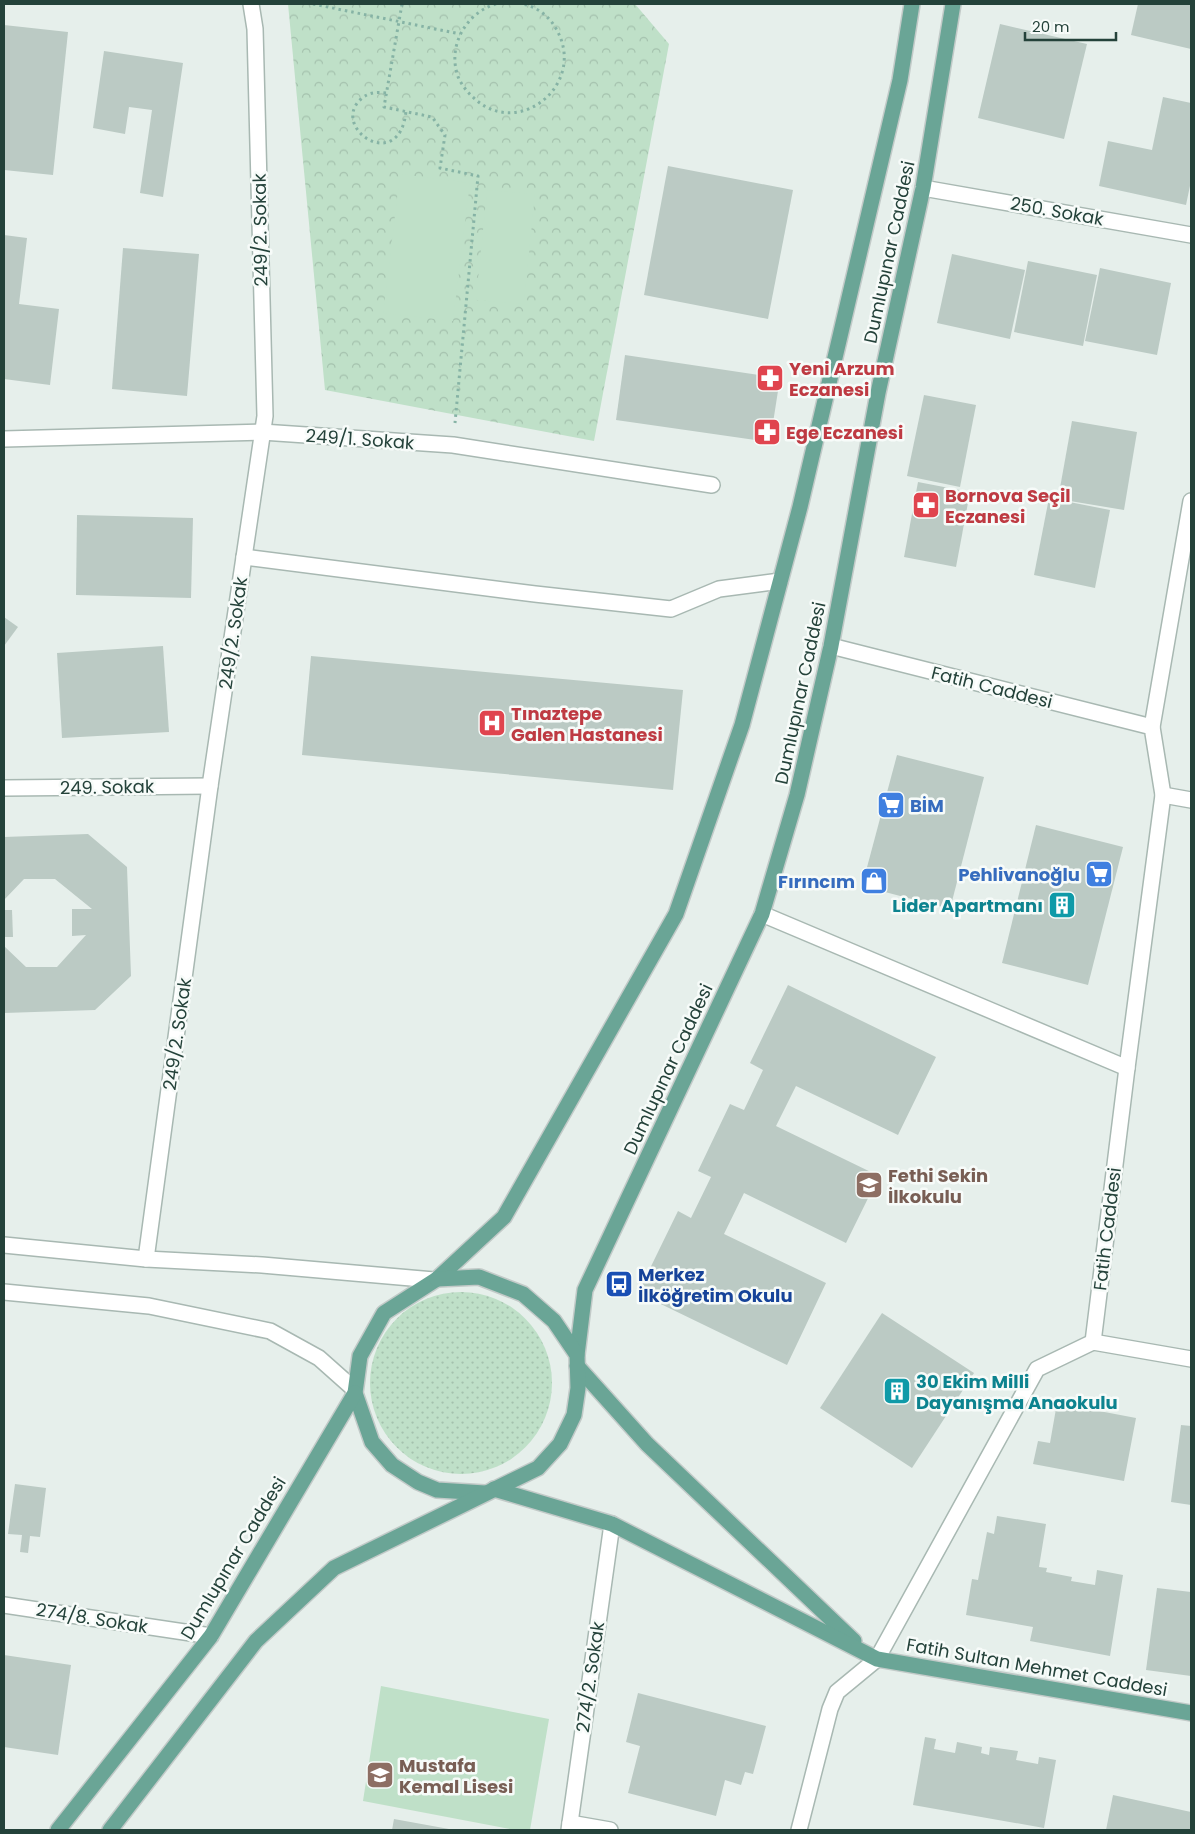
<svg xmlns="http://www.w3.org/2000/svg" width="1195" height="1834" font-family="Poppins,sans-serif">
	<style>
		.grass { fill: url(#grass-dots) }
		.park { fill: url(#park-crowns) }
		.garden { fill: #bfe0c8 }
		.building { fill: #bbcac4 }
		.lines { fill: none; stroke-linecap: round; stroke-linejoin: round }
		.minor-casing { stroke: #a8b8b2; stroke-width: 18 }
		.major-casing { stroke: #c2cac8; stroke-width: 18 }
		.path { stroke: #86b3a5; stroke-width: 3; stroke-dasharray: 2.5 4; stroke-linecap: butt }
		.minor { stroke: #fff; stroke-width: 15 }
		.major { stroke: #6aa596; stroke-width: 15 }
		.labels { text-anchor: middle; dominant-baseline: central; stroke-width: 5; stroke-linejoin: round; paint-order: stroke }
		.street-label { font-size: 18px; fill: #24423a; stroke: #f7fbf9 }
		.health-label { font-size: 18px; font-weight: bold; fill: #be3a42; stroke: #f7fbf9; text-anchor: start }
		.shop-label { font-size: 18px; font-weight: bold; fill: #366cbe; stroke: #f7fbf9; text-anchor: end }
		.culture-label { font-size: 18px; font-weight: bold; fill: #0d838f; stroke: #f7fbf9; text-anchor: end }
		.education-label { font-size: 18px; font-weight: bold; fill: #785e54; stroke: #f7fbf9; text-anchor: start }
		.transit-label { font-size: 18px; font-weight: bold; fill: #164399; stroke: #f7fbf9; text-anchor: start }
	</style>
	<defs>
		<pattern id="grass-dots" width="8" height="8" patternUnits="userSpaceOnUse" patternTransform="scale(1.25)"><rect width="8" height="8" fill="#bfe0c8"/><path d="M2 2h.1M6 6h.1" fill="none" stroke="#a4c1ad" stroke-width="1.8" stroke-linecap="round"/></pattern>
		<pattern id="park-crowns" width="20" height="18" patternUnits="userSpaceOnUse" patternTransform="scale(1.25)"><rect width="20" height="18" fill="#bfe0c8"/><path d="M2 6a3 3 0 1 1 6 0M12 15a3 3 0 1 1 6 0" fill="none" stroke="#a4c1ad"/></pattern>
	</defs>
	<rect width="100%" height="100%" fill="#e6efeb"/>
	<circle class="grass" cx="461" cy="1383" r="91"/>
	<polygon class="park" points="288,4 635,4 669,44 594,441 325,390"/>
	<g class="garden">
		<polygon points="400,174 470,183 453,321 383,313"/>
		<polygon points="487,190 535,194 524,304 476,300"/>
		<polygon points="381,1686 549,1719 530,1830 515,1830 363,1801"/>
	</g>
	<g class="building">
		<polygon points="1138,4 1191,4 1191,49 1131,35"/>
		<polygon points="1000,24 1087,44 1064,139 978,118"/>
		<polygon points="4,25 68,32 53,175 4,170"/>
		<polygon points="104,51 183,63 163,197 140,193 152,110 129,107 125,134 93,128"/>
		<polygon points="1163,97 1191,103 1191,181 1186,205 1099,186 1108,141 1152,150"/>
		<polygon points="668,166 793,190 768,319 644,295"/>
		<polygon points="4,235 27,238 19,304 59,309 50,385 4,379"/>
		<polygon points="123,248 199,254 187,396 112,389"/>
		<polygon points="952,254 1025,270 1010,339 937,323"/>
		<polygon points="1028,261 1097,275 1083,346 1014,332"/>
		<polygon points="1100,268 1171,283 1157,355 1085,341"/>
		<polygon points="625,355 780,378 770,442 616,420"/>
		<polygon points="924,395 976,405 960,487 907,476"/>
		<polygon points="1072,421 1137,432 1124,510 1058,499"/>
		<polygon points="918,482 970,492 956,567 904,557"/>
		<polygon points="1049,498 1110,510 1095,588 1034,575"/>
		<polygon points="77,515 193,518 191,598 76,595"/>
		<polygon points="4,617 18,627 4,646"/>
		<polygon points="163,646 169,732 62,738 57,653"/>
		<polygon points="311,656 683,690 673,790 302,755"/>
		<polygon points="897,755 984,777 950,909 862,886"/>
		<polygon points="1036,825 1123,847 1088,985 1002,963"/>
		<polygon points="88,834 127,867 131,976 95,1010 4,1013 4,946 26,967 57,967 86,935 72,936 72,909 92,909 55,879 24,879 4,900 4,837"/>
		<polygon points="4,910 12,910 13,937 4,937"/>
		<polygon points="788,985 936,1057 898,1135 796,1086 776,1126 879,1176 846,1243 744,1193 724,1234 826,1283 787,1365 638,1293 678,1211 691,1218 711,1177 698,1171 730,1104 744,1110 763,1070 750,1063"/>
		<polygon points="882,1313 974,1373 912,1468 820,1408"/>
		<polygon points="1057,1403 1136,1418 1124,1481 1033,1464 1038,1441 1050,1443"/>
		<polygon points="1181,1425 1191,1426 1191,1505 1171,1502"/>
		<polygon points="15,1484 46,1488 40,1537 30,1536 28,1553 20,1552 22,1535 8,1534"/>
		<polygon points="997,1516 1046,1524 1039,1567 1047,1568 1046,1572 1072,1577 1071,1581 1095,1585 1097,1570 1123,1575 1110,1656 1030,1641 1033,1627 966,1615 972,1579 978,1580 987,1532 994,1534"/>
		<polygon points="1157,1588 1191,1592 1191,1676 1146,1670"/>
		<polygon points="4,1655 71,1665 58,1755 4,1747"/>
		<polygon points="638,1693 766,1726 753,1774 745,1772 741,1785 725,1780 716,1816 628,1793 640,1746 626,1742"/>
		<polygon points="925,1737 936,1739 934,1749 955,1753 957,1742 982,1747 981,1753 989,1755 990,1747 1018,1751 1016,1760 1038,1764 1039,1757 1056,1760 1044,1828 913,1805"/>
		<polygon points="1113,1795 1191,1812 1191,1830 1106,1830"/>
		<polygon points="394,1819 449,1829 449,1830 392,1830"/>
	</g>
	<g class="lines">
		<g class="minor-casing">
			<g id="minor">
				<polyline points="923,188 1191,235"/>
				<polyline points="4,439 262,432 453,445 712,485"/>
				<polyline points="244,557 535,594 671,609 719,589 780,581"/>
				<polyline points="1152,727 1191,501"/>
				<polyline points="4,788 210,786"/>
				<polyline points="1163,795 1191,800"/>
				<polyline points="762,914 1127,1068"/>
				<polyline points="4,1245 146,1259 262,1265 434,1280"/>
				<polyline points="146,1259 210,786 265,416 255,29 251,4"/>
				<polyline points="4,1292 149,1306 270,1331 319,1358 355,1390"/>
				<polyline points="1093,1342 1191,1359"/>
				<polyline points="4,1605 211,1636"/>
				<polyline points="570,1823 610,1830"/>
				<polyline points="569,1830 612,1524"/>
				<polyline points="799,1830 830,1709 837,1692 877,1659 1037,1369 1093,1342 1127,1068 1163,795 1152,727 831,646"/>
			</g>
		</g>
		<g class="major-casing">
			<g id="major">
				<polyline points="577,1355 585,1290 762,914 797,795 831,646 878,393 923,188 953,4"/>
				<polyline points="577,1366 647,1444 854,1641"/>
				<polyline points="494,1489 612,1524 877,1659 1191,1713"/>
				<polyline points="485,1493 437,1490 418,1482 392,1465 372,1442 355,1393 360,1356 384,1313 437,1279 504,1217 676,914 742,725 800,507 900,80 912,4"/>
				<polyline points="58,1830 211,1636 355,1393"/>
				<polyline points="110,1830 256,1641 334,1568 538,1468 560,1444 574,1415 578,1388 577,1355 554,1321 523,1294 479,1277 437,1279"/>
			</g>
		</g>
		<g class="path">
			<polyline points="313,4 460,34"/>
			<polyline points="402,4 384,107 432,117 445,135 440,168 478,176 455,423"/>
			<path d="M496 4C465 13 446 48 459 79 463 87 469 94 476 100 522 139 589 81 555 27 548 15 535 6 522 4"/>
			<path d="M386 93C376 92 369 92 361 99 329 128 400 175 406 111"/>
		</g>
		<use href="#minor" class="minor"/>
		<use href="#major" class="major"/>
	</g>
	<defs>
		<g id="pharmacy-square" transform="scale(1.4375)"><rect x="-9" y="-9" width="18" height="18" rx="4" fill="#e0444e" stroke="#f7fbf9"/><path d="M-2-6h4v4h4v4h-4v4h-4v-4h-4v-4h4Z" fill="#fff"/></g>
		<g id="hospital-square" transform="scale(1.4375)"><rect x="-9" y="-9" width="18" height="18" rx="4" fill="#e0444e" stroke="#f7fbf9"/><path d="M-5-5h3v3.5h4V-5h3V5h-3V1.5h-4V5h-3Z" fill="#fff"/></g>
		<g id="supermarket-square" transform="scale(1.4375)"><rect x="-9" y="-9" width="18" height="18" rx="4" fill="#3f7fe0" stroke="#f7fbf9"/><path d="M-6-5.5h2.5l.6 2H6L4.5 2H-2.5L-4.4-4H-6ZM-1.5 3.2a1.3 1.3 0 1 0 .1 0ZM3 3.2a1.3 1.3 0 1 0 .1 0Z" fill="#fff"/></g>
		<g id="shop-square" transform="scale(1.4375)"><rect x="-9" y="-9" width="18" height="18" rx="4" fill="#3f7fe0" stroke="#f7fbf9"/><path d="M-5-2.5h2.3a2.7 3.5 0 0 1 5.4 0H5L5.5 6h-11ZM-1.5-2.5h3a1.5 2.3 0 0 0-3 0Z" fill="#fff"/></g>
		<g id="building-square" transform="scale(1.4375)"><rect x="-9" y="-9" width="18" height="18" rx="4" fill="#0f9aa8" stroke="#f7fbf9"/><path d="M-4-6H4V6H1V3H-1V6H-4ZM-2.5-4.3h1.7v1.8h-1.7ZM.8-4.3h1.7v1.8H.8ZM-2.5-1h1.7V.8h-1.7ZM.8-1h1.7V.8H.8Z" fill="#fff"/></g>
		<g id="school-square" transform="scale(1.4375)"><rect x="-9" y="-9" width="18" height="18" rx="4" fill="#8d6e63" stroke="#f7fbf9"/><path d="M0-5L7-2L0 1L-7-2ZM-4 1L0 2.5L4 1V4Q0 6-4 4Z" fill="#fff"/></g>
		<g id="bus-square" transform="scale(1.4375)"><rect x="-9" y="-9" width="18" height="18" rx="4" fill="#1a4fb4" stroke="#f7fbf9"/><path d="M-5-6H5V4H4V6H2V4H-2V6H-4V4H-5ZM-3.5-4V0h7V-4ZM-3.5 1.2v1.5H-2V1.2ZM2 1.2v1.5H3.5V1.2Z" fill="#fff"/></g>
	</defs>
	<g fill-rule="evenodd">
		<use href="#pharmacy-square" x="770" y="378"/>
		<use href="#pharmacy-square" x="767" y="432"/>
		<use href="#pharmacy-square" x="926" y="505"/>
		<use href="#hospital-square" x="492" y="723"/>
		<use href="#supermarket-square" x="891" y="805"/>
		<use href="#supermarket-square" x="1099" y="874"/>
		<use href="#shop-square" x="874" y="881"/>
		<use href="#building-square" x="1062" y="905"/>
		<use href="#school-square" x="869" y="1185"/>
		<use href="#bus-square" x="619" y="1284"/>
		<use href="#building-square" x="897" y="1391"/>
		<use href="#school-square" x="380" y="1775"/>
	</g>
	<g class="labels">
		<g class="street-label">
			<text transform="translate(1057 211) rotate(10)">250. Sokak</text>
			<text transform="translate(260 230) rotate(-91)">249/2. Sokak</text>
			<text transform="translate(889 252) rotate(-78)">Dumlupınar Caddesi</text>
			<text transform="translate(360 439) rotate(4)">249/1. Sokak</text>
			<text transform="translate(233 633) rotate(-82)">249/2. Sokak</text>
			<text transform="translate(992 687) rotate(14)">Fatih Caddesi</text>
			<text transform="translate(800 693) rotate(-78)">Dumlupınar Caddesi</text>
			<text transform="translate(107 787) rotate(-1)">249. Sokak</text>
			<text transform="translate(177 1034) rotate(-82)">249/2. Sokak</text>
			<text transform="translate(668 1069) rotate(-65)">Dumlupınar Caddesi</text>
			<text transform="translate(1107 1229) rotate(-83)">Fatih Caddesi</text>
			<text transform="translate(233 1558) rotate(-59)">Dumlupınar Caddesi</text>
			<text transform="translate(92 1618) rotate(9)">274/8. Sokak</text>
			<text transform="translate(1037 1667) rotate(10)">Fatih Sultan Mehmet Caddesi</text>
			<text transform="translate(590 1677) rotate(-82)">274/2. Sokak</text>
		</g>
		<g class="health-label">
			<text x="789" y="368">Yeni Arzum<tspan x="789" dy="21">Eczanesi</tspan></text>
			<text x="786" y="432">Ege Eczanesi</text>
			<text x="945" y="495">Bornova Seçil<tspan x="945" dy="21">Eczanesi</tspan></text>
			<text x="511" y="713">Tınaztepe<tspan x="511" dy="21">Galen Hastanesi</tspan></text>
		</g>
		<g class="shop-label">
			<text x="910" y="805" text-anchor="start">BİM</text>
			<text x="1080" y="874">Pehlivanoğlu</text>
			<text x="855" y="881">Fırıncım</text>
		</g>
		<g class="culture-label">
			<text x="1043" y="905">Lider Apartmanı</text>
			<text x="916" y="1381" text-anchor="start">30 Ekim Milli<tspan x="916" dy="21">Dayanışma Anaokulu</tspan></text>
		</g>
		<g class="education-label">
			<text x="888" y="1175">Fethi Sekin<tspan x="888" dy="21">İlkokulu</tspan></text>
			<text x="399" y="1765">Mustafa<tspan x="399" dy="21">Kemal Lisesi</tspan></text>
		</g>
		<g class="transit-label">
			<text x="638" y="1274">Merkez<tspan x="638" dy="21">İlköğretim Okulu</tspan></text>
		</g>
	</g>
	<rect width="1195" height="1834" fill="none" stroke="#24423a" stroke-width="10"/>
	<path d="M1025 32v8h91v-8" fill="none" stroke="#24423a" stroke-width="2.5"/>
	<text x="1032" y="32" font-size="15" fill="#24423a" stroke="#f7fbf9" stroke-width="4" paint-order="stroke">20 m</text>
</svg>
